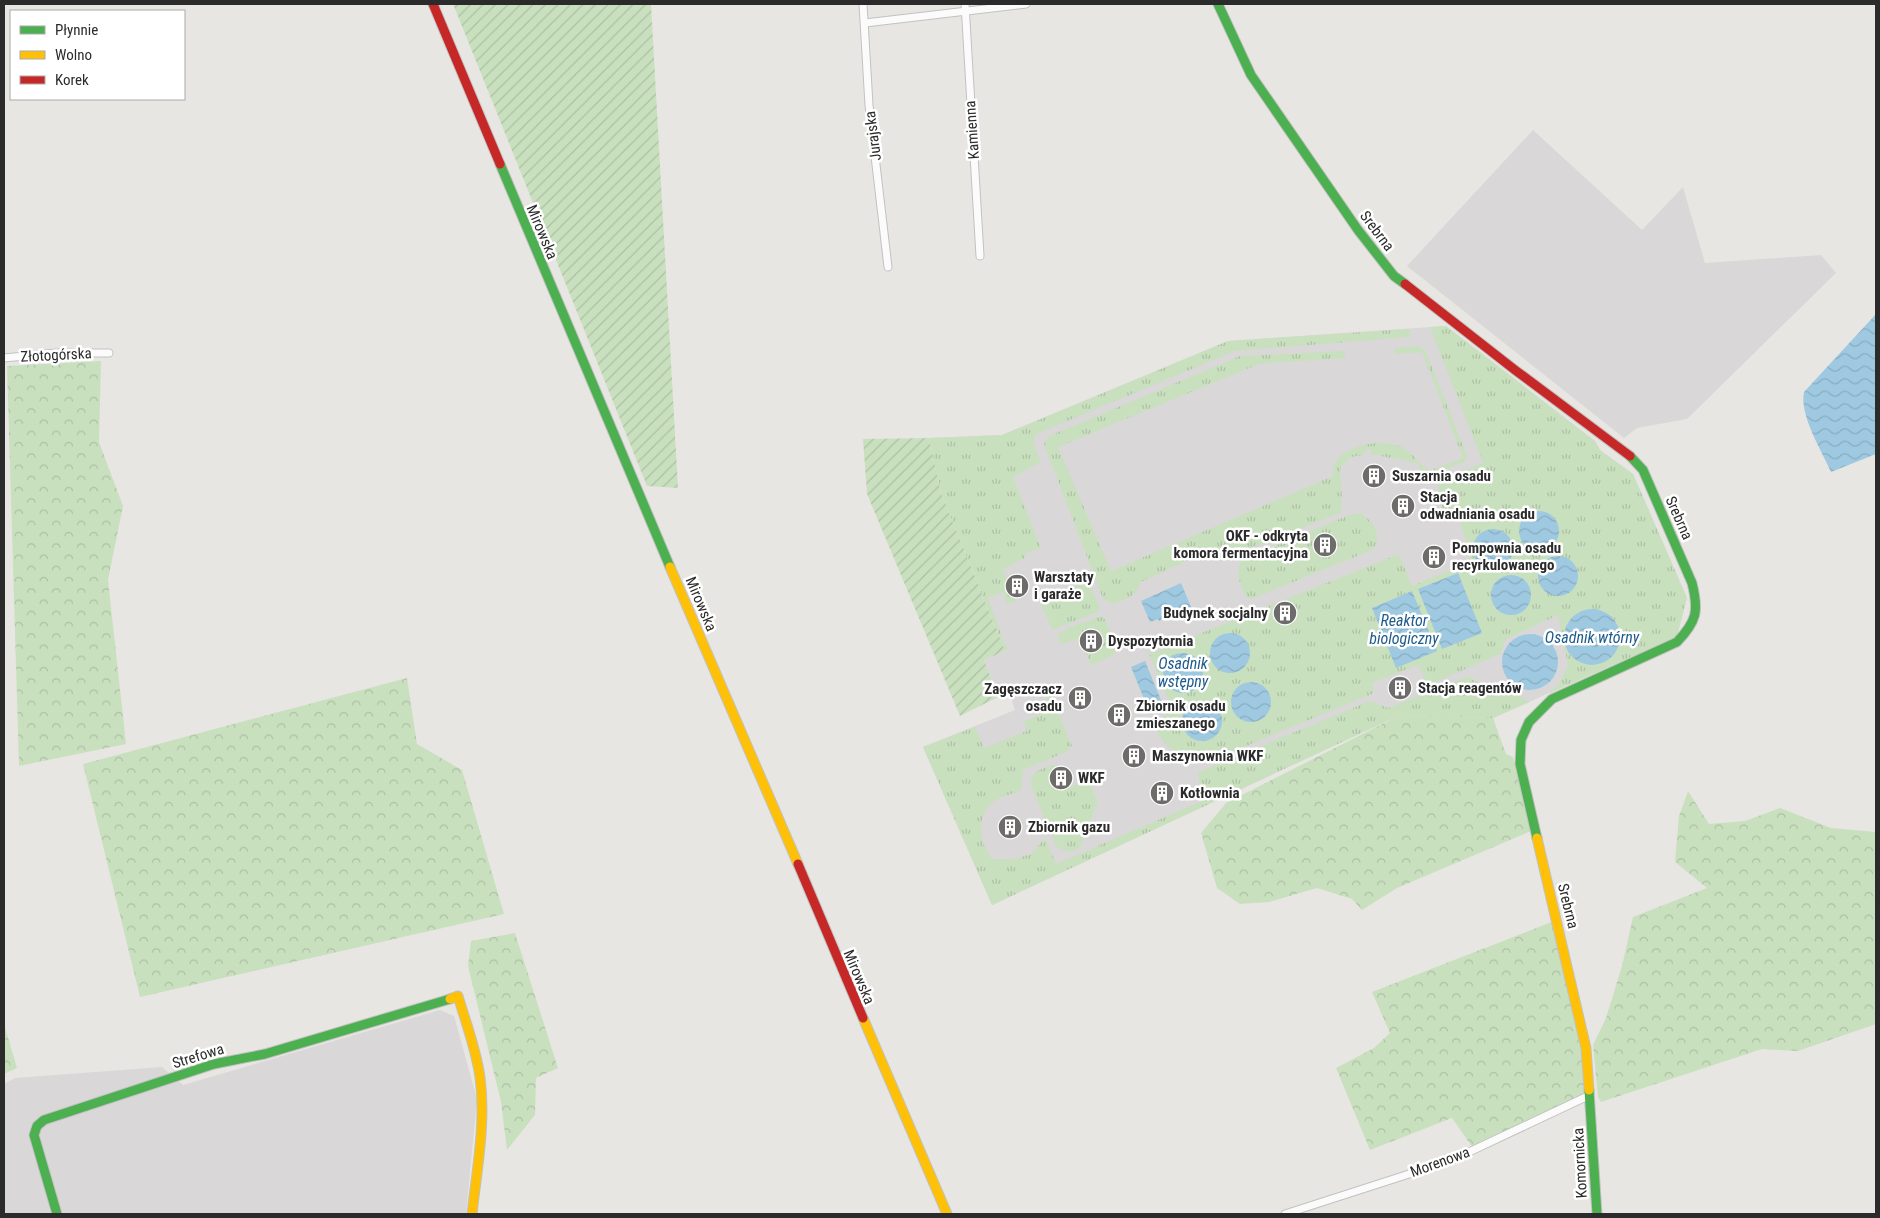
<svg xmlns="http://www.w3.org/2000/svg" width="1880" height="1218" font-family="'Roboto Condensed',sans-serif">
	<style>
		.industrial { fill: #d9d7d8 }
		.grass { fill: url(#grass-tufts) }
		.forest { fill: url(#forest-crowns) }
		.garden { fill: url(#garden-furrows) }
		.water { fill: url(#water-waves) }
		.lines { fill: none; stroke-linecap: round; stroke-linejoin: round }
		.street-casing { stroke: #c2c2c1; stroke-width: 9 }
		.fast-casing { stroke: #c2c2c1; stroke-width: 11 }
		.slow-casing { stroke: #c2c2c1; stroke-width: 11 }
		.jam-casing { stroke: #c2c2c1; stroke-width: 11 }
		.street { stroke: #fcfbfb; stroke-width: 7 }
		.fast { stroke: #4caf50; stroke-width: 9 }
		.slow { stroke: #ffc107; stroke-width: 9 }
		.jam { stroke: #c62828; stroke-width: 9 }
		.labels { text-anchor: middle; dominant-baseline: central; stroke-width: 5; stroke-linejoin: round; paint-order: stroke }
		.street-label { font-size: 15px; fill: #2b2b2b; stroke: #fff }
		.poi-label { font-size: 15px; font-weight: bold; fill: #2b2b2b; stroke: #fff; text-anchor: start }
		.water-label { font-size: 16px; font-style: italic; fill: #1e5b8c; stroke: #fff }
	</style>
	<defs>
		<pattern id="grass-tufts" width="24" height="20" patternUnits="userSpaceOnUse" patternTransform="scale(1.25)"><rect width="24" height="20" fill="#c9e0bf"/><path d="M3 7l-1-3M5 7V3M7 7l1-3M15 17l-1-3M17 17v-4M19 17l1-3" fill="none" stroke="#adc0a4"/></pattern>
		<pattern id="forest-crowns" width="20" height="18" patternUnits="userSpaceOnUse" patternTransform="scale(1.25)"><rect width="20" height="18" fill="#c9e0bf"/><path d="M2 6a3 3 0 1 1 6 0M12 15a3 3 0 1 1 6 0" fill="none" stroke="#adc0a4"/></pattern>
		<pattern id="garden-furrows" width="10" height="10" patternUnits="userSpaceOnUse" patternTransform="scale(1.25)"><rect width="10" height="10" fill="#c9e0bf"/><path d="M-1 1l2-2M0 10L10 0M9 11l2-2" fill="none" stroke="#adc0a4"/></pattern>
		<pattern id="water-waves" width="16" height="10" patternUnits="userSpaceOnUse" patternTransform="scale(1.25)"><rect width="16" height="10" fill="#9ec9e1"/><path d="M0 5q4-4 8 0t8 0" fill="none" stroke="#88adc1"/></pattern>
	</defs>
	<rect width="100%" height="100%" fill="#e8e6e2"/>
	<g class="industrial">
		<polygon points="1533,130 1642,230 1683,187 1705,263 1821,255 1836,273 1687,419 1637,428 1624,438 1407,266"/>
		<polygon points="1446,326 1595,441 1600,450 1633,474 1687,598 1677,636 1493,718 1398,716 992,905 923,747 1015,710 1009,693 998,697 984,660 1005,651 929,438 1002,435 1228,341"/>
		<polygon points="440,1010 454,1016 477,1099 466,1214 4,1214 4,1084 15,1078 162,1067 183,1085"/>
	</g>
	<g class="grass">
		<path d="M1446 326 1595 441 1600 450 1633 474 1687 598 1677 636 1550 693 1559 684 1568 665 1558 615 1506 639 1500 654 1428 685 1418 665 1372 683 1374 691 1372 694 1217 758C1210 759 1203 760 1197 760 1179 760 1162 743 1155 728L1167 723 1164 714 1173 710 1149 654 1399 554 1412 586 1463 565 1471 556 1458 516 1444 519 1438 484 1448 476 1483 463 1430 327Z"/>
		<polygon points="1409,329 1410,337 1235,351 1036,434 1033,443 1041,462 1013,477 1041,548 1024,554 1025,558 1013,563 1013,565 1003,569 1016,602 1007,604 1003,592 988,598 1007,650 1005,651 941,493 929,438 1002,435 1228,341"/>
		<path d="M1418 346 1426 352 1467 456 1465 462 1426 476 1422 474 1417 463 1371 454 1370 449 1364 451V455L1351 457 1341 466C1338 482 1345 498 1340 513L1216 562 1202 554 1141 582C1134 598 1128 598 1113 604L1103 599 1044 444 1049 436 1240 356 1343 351 1346 358 1259 364 1058 447 1111 571 1333 476C1333 473 1333 468 1334 465 1343 444 1383 438 1402 447 1412 452 1419 464 1429 471L1463 458 1422 352 1395 354V348Z"/>
		<path d="M1360 513C1374 522 1377 528 1377 544L1372 550 1251 599 1246 597C1240 584 1235 574 1241 560L1349 515Z"/>
		<polygon points="1080,584 1092,589 1100,608 1098,612 1052,630 1040,601 1044,599 1045,602 1075,590 1075,586"/>
		<path d="M1099 617H1103L1105 620 1117 650C1112 658 1100 661 1091 665L1083 645 1079 646 1076 639 1062 645 1057 635 1070 627Z"/>
		<path d="M1469 676 1478 683 1481 690 1498 685 1530 702 1493 718 1398 716 992 905 923 747 975 727 984 748 1027 731 1024 721 1051 710 1046 697 1052 696 1072 746 1066 752 1023 770 1021 790C1012 794 999 797 992 803 975 817 980 844 992 859H1015L1031 854 1045 838 1056 864 1202 801 1204 798 1199 782 1198 773 1203 770 1370 701 1388 708Z"/>
		<path d="M1054 764 1057 768C1049 773 1048 781 1055 788L1063 790 1089 780 1097 800V804L1080 847C1072 853 1064 853 1056 846L1031 785 1032 776 1037 771Z"/>
	</g>
	<g class="forest">
		<polygon points="101,361 99,442 123,506 108,580 126,744 19,766 7,366"/>
		<polygon points="407,678 417,744 462,770 504,914 140,997 83,764"/>
		<polygon points="1398,716 1493,718 1506,754 1513,757 1531,831 1397,888 1362,910 1352,899 1317,888 1269,902 1240,904 1217,888 1201,833 1226,803"/>
		<polygon points="1688,791 1709,824 1745,821 1780,808 1831,828 1876,832 1876,1024 1798,1051 1762,1049 1601,1102 1598,1097 1593,1045 1606,1018 1622,966 1633,917 1707,888 1675,862 1679,816"/>
		<polygon points="1554,921 1581,1046 1586,1100 1475,1151 1452,1118 1370,1150 1336,1068 1374,1048 1390,1033 1372,992"/>
		<polygon points="515,933 558,1068 536,1078 535,1115 507,1150 501,1102 468,966 471,941"/>
		<polygon points="4,1024 17,1068 4,1074"/>
	</g>
	<g class="garden">
		<polygon points="453,4 651,4 678,488 647,486"/>
		<polygon points="929,438 941,493 1005,651 984,660 998,697 960,716 867,494 863,439"/>
	</g>
	<g class="water">
		<path d="M1876 314V454L1831 472C1822 451 1799 415 1804 392Z"/>
		<circle cx="1539" cy="531" r="20"/>
		<circle cx="1493" cy="549" r="20"/>
		<circle cx="1558" cy="576" r="20"/>
		<polygon points="1458,573 1482,633 1442,649 1418,589"/>
		<circle cx="1511" cy="595" r="20"/>
		<polygon points="1181,583 1191,607 1159,621 1158,619 1150,622 1141,601"/>
		<polygon points="1412,591 1437,651 1396,668 1372,608"/>
		<circle cx="1592" cy="637" r="28"/>
		<circle cx="1230" cy="653" r="20"/>
		<circle cx="1530" cy="662" r="28"/>
		<circle cx="1183" cy="673" r="20"/>
		<polygon points="1145,661 1163,705 1149,711 1131,667"/>
		<circle cx="1251" cy="702" r="20"/>
		<circle cx="1202" cy="721" r="20"/>
	</g>
	<g class="lines">
		<g class="street-casing">
			<g id="street">
				<polyline points="863,4 869,105 888,267"/>
				<polyline points="965,4 980,256"/>
				<polyline points="865,23 1026,4"/>
				<polyline points="4,358 56,353 109,353"/>
				<polyline points="1285,1214 1434,1166 1469,1152 1588,1096"/>
			</g>
		</g>
		<g class="fast-casing">
			<g id="fast">
				<polyline points="1218,4 1251,75 1358,230 1394,276 1405,284"/>
				<polyline points="500,164 670,567"/>
				<path d="M1537 838 1520 764 1521 740 1529 722 1552 699 1677 642C1697 621 1699 611 1692 583L1643 470 1630 456"/>
				<polyline points="1589,1090 1597,1214"/>
				<polyline points="57,1214 34,1135 37,1126 44,1120 214,1064 265,1054 450,999"/>
			</g>
		</g>
		<g class="slow-casing">
			<g id="slow">
				<polyline points="670,567 798,864"/>
				<polyline points="1537,838 1586,1048 1589,1090"/>
				<path d="M450 999 458 996C466 1023 476 1049 480 1077 486 1122 477 1169 472 1214"/>
				<polyline points="863,1018 947,1214"/>
			</g>
		</g>
		<g class="jam-casing">
			<g id="jam">
				<polyline points="433,4 500,164"/>
				<polyline points="1405,284 1515,370 1630,456"/>
				<polyline points="798,864 863,1018"/>
			</g>
		</g>
		<use href="#street" class="street"/>
		<use href="#fast" class="fast"/>
		<use href="#slow" class="slow"/>
		<use href="#jam" class="jam"/>
	</g>
	<defs>
		<g id="building-disc" transform="scale(1.25)"><circle r="9.5" fill="#6d6c6b" stroke="#fff"/><path d="M-4-6H4V6H1V3H-1V6H-4ZM-2.5-4.3h1.7v1.8h-1.7ZM.8-4.3h1.7v1.8H.8ZM-2.5-1h1.7V.8h-1.7ZM.8-1h1.7V.8H.8Z" fill="#fff"/></g>
	</defs>
	<g fill-rule="evenodd">
		<use href="#building-disc" x="1374" y="476"/>
		<use href="#building-disc" x="1403" y="506"/>
		<use href="#building-disc" x="1325" y="545"/>
		<use href="#building-disc" x="1434" y="557"/>
		<use href="#building-disc" x="1017" y="586"/>
		<use href="#building-disc" x="1285" y="613"/>
		<use href="#building-disc" x="1091" y="641"/>
		<use href="#building-disc" x="1400" y="688"/>
		<use href="#building-disc" x="1080" y="698"/>
		<use href="#building-disc" x="1119" y="715"/>
		<use href="#building-disc" x="1134" y="756"/>
		<use href="#building-disc" x="1061" y="778"/>
		<use href="#building-disc" x="1162" y="793"/>
		<use href="#building-disc" x="1010" y="827"/>
	</g>
	<g class="labels">
		<g class="street-label">
			<text transform="translate(972 130) rotate(-94)">Kamienna</text>
			<text transform="translate(873 136) rotate(-97)">Jurajska</text>
			<text transform="translate(1377 231) rotate(53)">Srebrna</text>
			<text transform="translate(542 232) rotate(67)">Mirowska</text>
			<text transform="translate(56 355) rotate(-3)">Złotogórska</text>
			<text transform="translate(1679 518) rotate(66)">Srebrna</text>
			<text transform="translate(701 604) rotate(67)">Mirowska</text>
			<text transform="translate(1568 906) rotate(76)">Srebrna</text>
			<text transform="translate(859 977) rotate(67)">Mirowska</text>
			<text transform="translate(198 1056) rotate(-17)">Strefowa</text>
			<text transform="translate(1440 1162) rotate(-20)">Morenowa</text>
			<text transform="translate(1580 1163) rotate(-93)">Komornicka</text>
		</g>
		<g class="poi-label">
			<text x="1392" y="476">Suszarnia osadu</text>
			<text x="1420" y="497">Stacja<tspan x="1420" dy="17">odwadniania osadu</tspan></text>
			<text x="1308" y="536" text-anchor="end">OKF - odkryta<tspan x="1308" dy="17">komora fermentacyjna</tspan></text>
			<text x="1452" y="548">Pompownia osadu<tspan x="1452" dy="17">recyrkulowanego</tspan></text>
			<text x="1034" y="577">Warsztaty<tspan x="1034" dy="17">i garaże</tspan></text>
			<text x="1268" y="613" text-anchor="end">Budynek socjalny</text>
			<text x="1108" y="641">Dyspozytornia</text>
			<text x="1418" y="688">Stacja reagentów</text>
			<text x="1062" y="689" text-anchor="end">Zagęszczacz<tspan x="1062" dy="17">osadu</tspan></text>
			<text x="1136" y="706">Zbiornik osadu<tspan x="1136" dy="17">zmieszanego</tspan></text>
			<text x="1152" y="756">Maszynownia WKF</text>
			<text x="1078" y="778">WKF</text>
			<text x="1180" y="793">Kotłownia</text>
			<text x="1028" y="827">Zbiornik gazu</text>
		</g>
		<g class="water-label">
			<text x="1404" y="620">Reaktor<tspan x="1404" dy="18">biologiczny</tspan></text>
			<text x="1592" y="637">Osadnik wtórny</text>
			<text x="1183" y="663">Osadnik<tspan x="1183" dy="18">wstępny</tspan></text>
		</g>
	</g>
	<rect width="1880" height="1218" fill="none" stroke="#2b2b2b" stroke-width="10"/>
	<rect x="10" y="10" width="175" height="90" fill="#ffffff" stroke="#aaaaaa"/>
	<rect x="20" y="26" width="25" height="8" fill="#4caf50" stroke="#aaaaaa"/>
	<text x="55" y="35" font-size="15" fill="#2b2b2b">Płynnie</text>
	<rect x="20" y="51" width="25" height="8" fill="#ffc107" stroke="#aaaaaa"/>
	<text x="55" y="60" font-size="15" fill="#2b2b2b">Wolno</text>
	<rect x="20" y="76" width="25" height="8" fill="#c62828" stroke="#aaaaaa"/>
	<text x="55" y="85" font-size="15" fill="#2b2b2b">Korek</text>
</svg>
